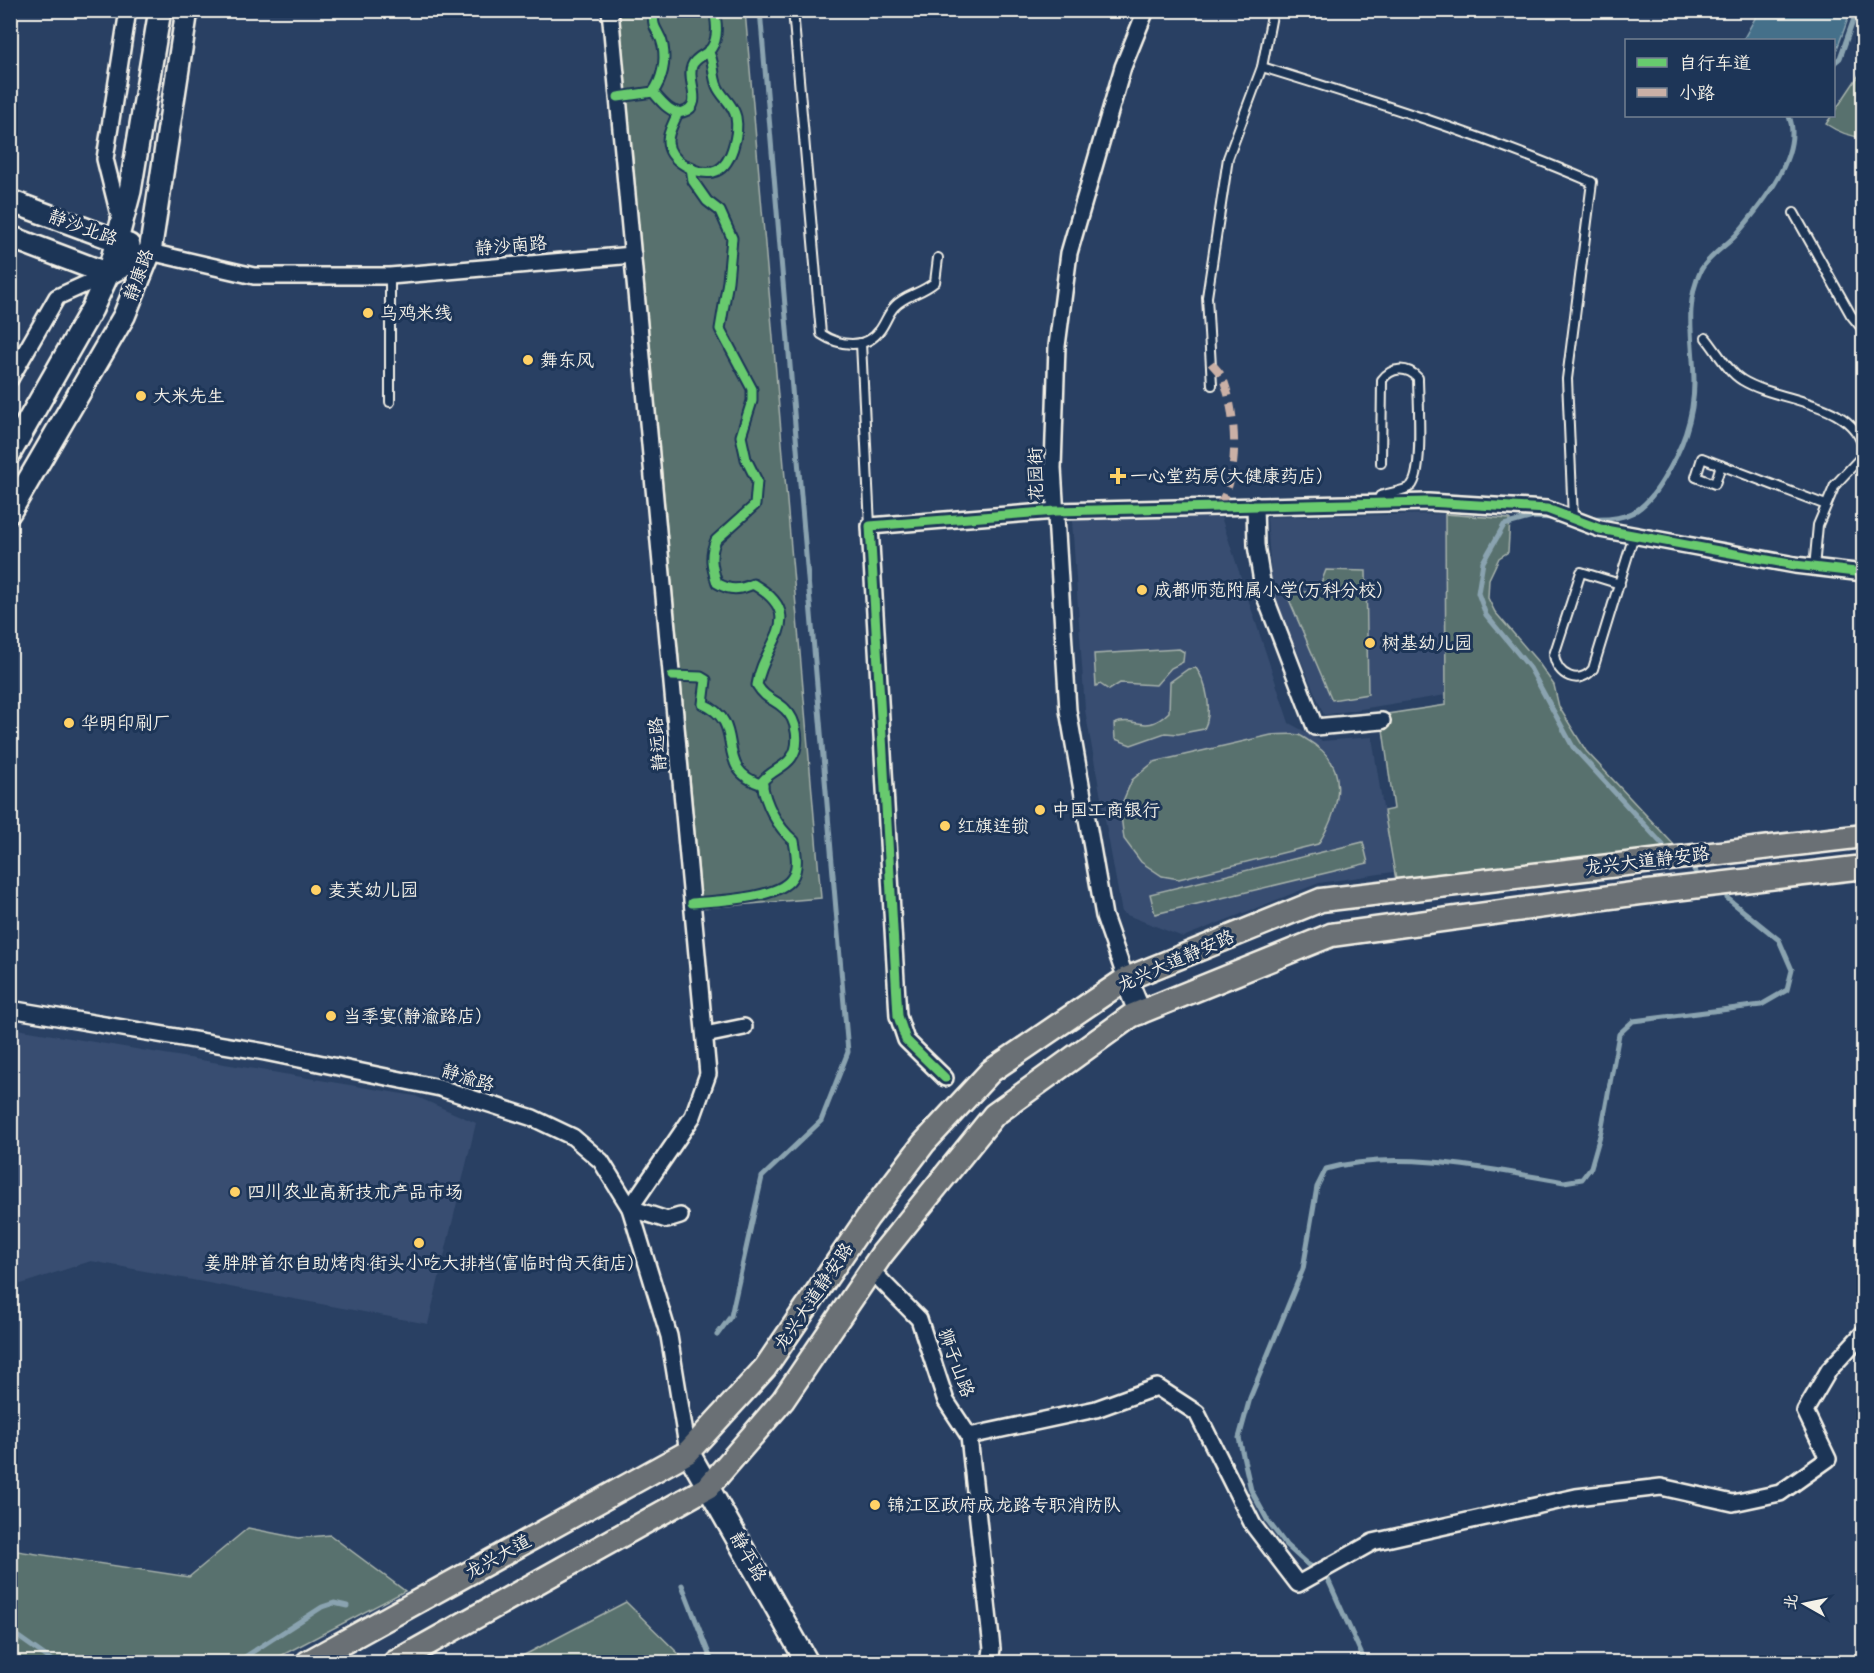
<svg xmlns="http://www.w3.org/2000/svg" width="1874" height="1673" font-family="'Comic Neue','LXGW WenKai TC',sans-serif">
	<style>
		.built { fill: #384d71 }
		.green { fill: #58716e; stroke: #a6b1ab; stroke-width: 1.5 }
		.water { fill: #446f8a; stroke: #8aa3b0; stroke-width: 1.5 }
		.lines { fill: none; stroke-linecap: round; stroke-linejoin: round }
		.stream { stroke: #8aa3b0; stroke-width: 5 }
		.lane-casing { stroke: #f4f1e8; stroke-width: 12 }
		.street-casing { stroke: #f4f1e8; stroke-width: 20 }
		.secondary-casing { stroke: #f4f1e8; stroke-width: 26 }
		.primary-casing { stroke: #f4f1e8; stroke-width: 27 }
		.lane { stroke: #1d3557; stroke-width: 8 }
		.street { stroke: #1d3557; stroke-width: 15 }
		.secondary { stroke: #1d3557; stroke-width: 21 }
		.primary { stroke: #6a7074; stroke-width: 22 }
		.quiet { stroke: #cab0a6; stroke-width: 8; stroke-dasharray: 15 8; stroke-linecap: butt }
		.cycleway-casing { stroke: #1d3557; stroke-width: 13 }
		.cycleway { stroke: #67ca6e; stroke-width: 9 }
		.poi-dot { fill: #ffd166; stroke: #1d3557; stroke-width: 2 }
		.labels { text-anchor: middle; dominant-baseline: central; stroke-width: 6; stroke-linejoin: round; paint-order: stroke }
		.street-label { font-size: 18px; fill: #f4f1e8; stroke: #1d3557 }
		.poi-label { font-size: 18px; fill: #f4f1e8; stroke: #1d3557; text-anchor: start }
	</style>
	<rect width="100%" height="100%" fill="#294063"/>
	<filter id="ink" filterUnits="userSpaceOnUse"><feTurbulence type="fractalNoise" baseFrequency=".0167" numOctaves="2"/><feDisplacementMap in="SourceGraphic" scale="12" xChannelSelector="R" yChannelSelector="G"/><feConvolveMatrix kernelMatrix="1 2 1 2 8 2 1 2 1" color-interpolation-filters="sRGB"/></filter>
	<g filter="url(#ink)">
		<g class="built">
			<polygon points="1220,514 1289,723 1322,741 1372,737 1393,872 1319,883 1183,937 1122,913 1085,710 1072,520"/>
			<polygon points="1445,514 1446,695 1324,715 1272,591 1267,517"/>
			<polygon points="11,1028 415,1096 476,1123 428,1324 91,1261 21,1284 11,1282"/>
		</g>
		<g class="green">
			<polygon points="619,11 745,11 821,898 702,908"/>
			<path d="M1863 69V137C1849 137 1838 132 1826 124Z"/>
			<polygon points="1445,514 1510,519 1508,552 1499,558 1489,579 1488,598 1495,612 1538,662 1554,685 1559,707 1586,751 1675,846 1396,880 1384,811 1394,809 1381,715 1446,705"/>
			<polygon points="1326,570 1366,571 1368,694 1332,700 1285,590 1317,593"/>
			<polygon points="1179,649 1184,652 1183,662 1171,668 1156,685 1120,683 1109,690 1100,684 1096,686 1094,654"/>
			<path d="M1196 668C1207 683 1213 712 1204 729L1178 734 1165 733 1131 745 1115 739 1114 724C1136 715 1145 736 1169 712L1170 682 1188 669Z"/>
			<path d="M1271 735C1279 735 1291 733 1299 735 1304 737 1310 742 1315 745 1351 769 1338 814 1318 844L1179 879 1162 876 1141 862 1124 839 1120 808 1132 780 1154 762Z"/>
			<polygon points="1363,842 1368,863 1155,914 1150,894"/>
			<polygon points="248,1528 298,1538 330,1535 405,1591 269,1662 11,1662 11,1550 189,1577"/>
			<polygon points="626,1602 687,1662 511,1662"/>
		</g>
		<path class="water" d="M1759 11V10L1850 11C1850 15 1835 54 1834 56V40H1743Z"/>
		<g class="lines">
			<g class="stream">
				<polyline points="1834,63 1840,58 1857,10"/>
				<polyline points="1553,518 1533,517 1504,525 1483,562 1478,593 1486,615 1530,668 1573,747 1663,845"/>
				<path d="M1589 519C1627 521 1643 513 1663 480 1682 449 1694 419 1694 382 1694 345 1683 306 1701 270 1708 257 1726 246 1736 235 1760 207 1804 154 1789 116"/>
				<polyline points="1694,870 1696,872"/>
				<polyline points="717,1335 731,1316 762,1177 821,1121 848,1052 760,10"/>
				<polyline points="682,1585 712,1662"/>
				<polyline points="10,1631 54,1662"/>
				<polyline points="237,1662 322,1607 334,1603 347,1606"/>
				<path d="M1365 1662 1326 1575 1307 1564 1286 1545 1268 1521 1251 1490 1239 1438 1250 1398 1303 1269 1317 1187 1326 1169C1399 1149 1490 1169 1564 1182L1582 1179 1591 1167 1601 1132 1619 1034 1633 1021 1761 1005 1787 990 1792 970 1779 940 1727 898"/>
			</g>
			<g class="lane-casing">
				<g id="lane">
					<path d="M793 10 821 334C839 346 866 350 880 330 886 322 888 313 895 306 905 295 921 294 935 282L938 258"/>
					<path d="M1262 67C1373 101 1485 136 1592 182L1567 379 1573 519"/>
					<polyline points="1794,213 1851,315 1864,331"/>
					<path d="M1706 338C1716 350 1728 372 1742 380 1779 403 1853 399 1864 450"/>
					<polyline points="861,343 870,526"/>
					<polyline points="1212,385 1207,297 1228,158 1262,67 1273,10"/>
					<polyline points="390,402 390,276"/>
					<polyline points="1721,465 1715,484 1696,477 1702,458 1826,505"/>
					<path d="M1377 503 1380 496C1389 493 1405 491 1411 486 1424 473 1418 399 1418 378 1407 366 1391 367 1382 380L1381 463"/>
					<polyline points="1814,568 1818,525 1835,485 1864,454"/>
					<path d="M1620 584 1581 572 1554 655C1557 676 1579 686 1593 669L1634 535"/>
				</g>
			</g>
			<g class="street-casing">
				<g id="street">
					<polyline points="610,10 708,1074 693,1116 630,1208 667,1220 680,1216"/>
					<polyline points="121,223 105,159 128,10"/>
					<polyline points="150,252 254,276 390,276 633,255"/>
					<polyline points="10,379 57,297 108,274"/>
					<polyline points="1255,505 1256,545 1264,594 1315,727 1382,721"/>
					<polyline points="1126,979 1104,916 1068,710 1053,468 1057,346 1069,253 1123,67 1146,10"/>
					<polyline points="10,1009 265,1052 440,1088 533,1118 573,1137 601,1161 630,1208 669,1336 688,1452"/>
					<polyline points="705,1035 744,1027"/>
					<polyline points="945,1078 906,1040 898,1016 870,526 1056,511 1428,502 1547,509 1600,529 1795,565 1864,573"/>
					<polyline points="871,1270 919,1319 946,1401 969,1436 992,1649 990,1662"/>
					<polyline points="969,1436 1096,1409 1157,1387 1197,1413 1253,1525 1298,1584 1373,1542 1576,1497 1661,1487 1733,1503 1780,1493 1828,1459 1805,1411 1829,1370 1864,1332"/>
				</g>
			</g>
			<g class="secondary-casing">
				<g id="secondary">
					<polyline points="10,201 129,245"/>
					<polyline points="10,237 108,274 150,252"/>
					<polyline points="10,453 92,309 108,274 130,191 160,10"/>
					<polyline points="10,512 124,316 150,252 187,10"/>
					<polyline points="1126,979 1140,1013"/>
					<polyline points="688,1452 807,1662"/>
				</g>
			</g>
			<g class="primary-casing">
				<g id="primary">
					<polyline points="308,1662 688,1452 765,1368 868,1217 924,1143 991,1071 1126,979 1321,900 1864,836"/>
					<polyline points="395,1662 708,1487 783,1400 882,1254 994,1115 1131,1016 1331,935 1640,893 1864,867"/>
				</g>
			</g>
			<use href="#lane" class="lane"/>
			<use href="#street" class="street"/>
			<use href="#secondary" class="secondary"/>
			<use href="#primary" class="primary"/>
			<path class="quiet" d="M1211 363C1215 368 1222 374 1224 381 1236 414 1241 478 1218 506"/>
			<g class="cycleway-casing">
				<g id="cycleway">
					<path d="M653 92C660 100 671 115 683 112 705 106 686 80 692 66 695 58 703 56 709 51 719 41 717 23 714 10"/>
					<path d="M618 97 653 92C662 80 666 62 663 46 660 29 651 32 654 10"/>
					<path d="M678 112C675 121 667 133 668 142 669 161 696 175 713 172 732 168 739 132 736 117 733 103 722 98 717 86 712 74 715 62 708 51"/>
					<path d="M691 167 693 181 707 201 720 211 732 238 728 281 720 329 752 389V401L741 436 746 459 757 481 755 505 716 540C709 555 712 568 717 583 730 591 740 590 753 584 810 617 763 642 757 685 766 700 775 699 785 709 797 720 801 745 791 758 784 768 770 771 762 782 765 803 777 827 794 841 796 852 799 868 792 878 779 899 716 901 692 903"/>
					<path d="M672 676 701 677 706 680 703 704C750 724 710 769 763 785"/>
					<polyline points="945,1078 906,1040 898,1016 870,526 1056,511 1428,502 1547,509 1600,529 1795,565 1864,573"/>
				</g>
			</g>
			<use href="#cycleway" class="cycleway"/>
		</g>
	</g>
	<g class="poi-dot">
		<circle cx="368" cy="313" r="6"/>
		<circle cx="528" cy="360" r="6"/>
		<circle cx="141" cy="396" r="6"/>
		<path d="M1115 467h6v6h6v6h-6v6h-6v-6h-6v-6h6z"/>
		<circle cx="1142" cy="590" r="6"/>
		<circle cx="1370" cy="643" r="6"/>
		<circle cx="69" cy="723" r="6"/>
		<circle cx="1040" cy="810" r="6"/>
		<circle cx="945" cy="826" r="6"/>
		<circle cx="316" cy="890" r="6"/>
		<circle cx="331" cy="1016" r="6"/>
		<circle cx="235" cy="1192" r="6"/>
		<circle cx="419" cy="1243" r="6"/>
		<circle cx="875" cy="1505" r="6"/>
	</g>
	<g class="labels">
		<g class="street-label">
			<text transform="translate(83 228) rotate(20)">静沙北路</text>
			<text transform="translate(511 246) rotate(-5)">静沙南路</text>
			<text transform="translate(139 275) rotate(-70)">静康路</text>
			<text transform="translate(1036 474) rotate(-91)">花园街</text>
			<text transform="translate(658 744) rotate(-95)">静远路</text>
			<text transform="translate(1647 861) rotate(-7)">龙兴大道静安路</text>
			<text transform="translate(1176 961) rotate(-24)">龙兴大道静安路</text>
			<text transform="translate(468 1078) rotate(17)">静渝路</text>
			<text transform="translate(814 1297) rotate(-56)">龙兴大道静安路</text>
			<text transform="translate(956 1363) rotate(70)">狮子山路</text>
			<text transform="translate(498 1557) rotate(-29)">龙兴大道</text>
			<text transform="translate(748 1557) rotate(60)">静平路</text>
		</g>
		<g class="poi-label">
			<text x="380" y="313">乌鸡米线</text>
			<text x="540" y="360">舞东风</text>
			<text x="153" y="396">大米先生</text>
			<text x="1130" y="476">一心堂药房(大健康药店)</text>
			<text x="1154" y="590">成都师范附属小学(万科分校)</text>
			<text x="1382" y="643">树基幼儿园</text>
			<text x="81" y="723">华明印刷厂</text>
			<text x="1052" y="810">中国工商银行</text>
			<text x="957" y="826">红旗连锁</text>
			<text x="328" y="890">麦芙幼儿园</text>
			<text x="343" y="1016">当季宴(静渝路店)</text>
			<text x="247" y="1192">四川农业高新技术产品市场</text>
			<text x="419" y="1263" text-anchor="middle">姜胖胖首尔自助烤肉·街头小吃大排档(富临时尚天街店)</text>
			<text x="887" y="1505">锦江区政府成龙路专职消防队</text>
		</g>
	</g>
	<rect width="1874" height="1673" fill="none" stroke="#1d3557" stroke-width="36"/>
	<rect x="18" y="18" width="1838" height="1637" fill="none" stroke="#f4f1e8" stroke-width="2" filter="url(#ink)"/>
	<rect x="1625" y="39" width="210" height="78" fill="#1d3557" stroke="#738091" stroke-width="1.5"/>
	<rect x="1637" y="58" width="30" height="9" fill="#67ca6e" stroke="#738091" stroke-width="1.5"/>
	<text x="1679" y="69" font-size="18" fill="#f4f1e8">自行车道</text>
	<rect x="1637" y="88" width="30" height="9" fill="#cab0a6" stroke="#738091" stroke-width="1.5"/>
	<text x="1679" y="99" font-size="18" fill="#f4f1e8">小路</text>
	<g transform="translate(1805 1604) rotate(279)" stroke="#1d3557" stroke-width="4.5" paint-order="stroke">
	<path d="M0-4.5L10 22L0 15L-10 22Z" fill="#f4f1e8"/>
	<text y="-9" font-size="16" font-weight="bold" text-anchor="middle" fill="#f4f1e8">北</text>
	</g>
</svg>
